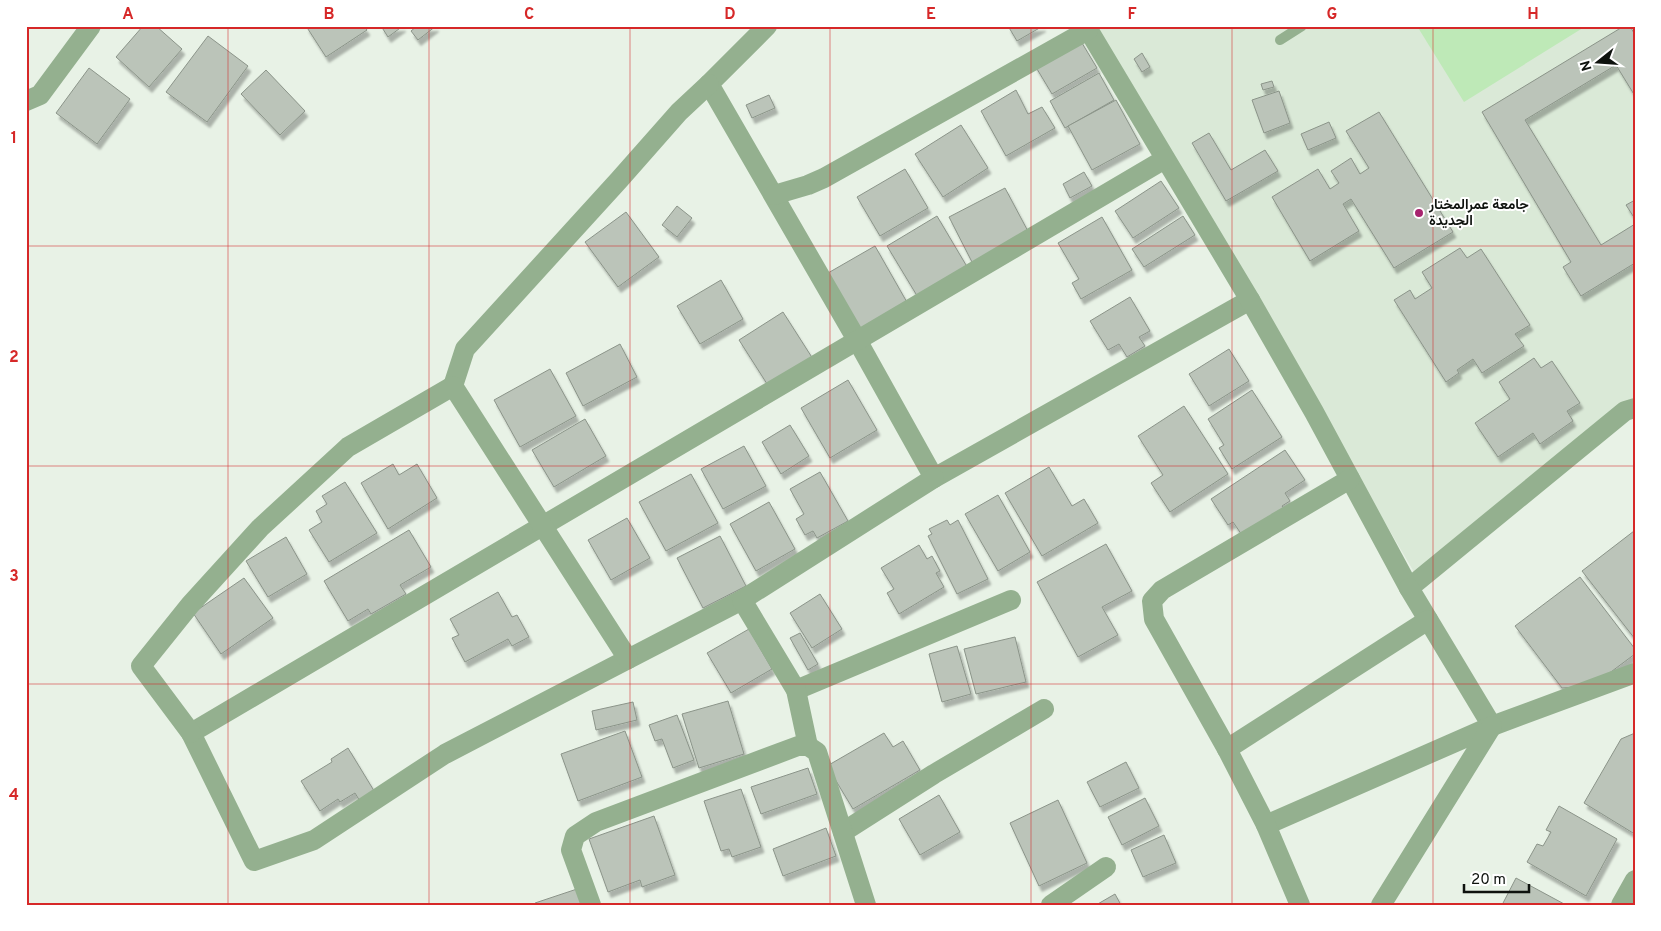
<svg xmlns="http://www.w3.org/2000/svg" width="1661" height="931" font-family="Overpass,Vazirmatn,sans-serif">
	<style>
		.built { fill: #dae9d7 }
		.green { fill: #bee9b7 }
		.building { fill: #bbc4b9; stroke: #8b9489; filter: url(#shadow) }
		.lines { fill: none; stroke-linecap: round; stroke-linejoin: round }
		.lane { stroke: #94b08f; stroke-width: 10 }
		.street { stroke: #94b08f; stroke-width: 20 }
		.grid { fill: none; stroke: #d62828; stroke-width: 1; stroke-opacity: 0.55 }
		.poi-dot { fill: #a7236e; stroke: #fff; stroke-width: 2 }
		.labels { text-anchor: middle; dominant-baseline: central; stroke-width: 4; stroke-linejoin: round; paint-order: stroke }
		.poi-label { font-size: 14px; font-weight: bold; fill: #0e120e; stroke: #fff; text-anchor: start }
		.neatline { fill: none; stroke: #d62828; stroke-width: 2 }
		.grid-label { font-size: 16px; text-anchor: middle; font-weight: bold; fill: #d62828 }
	</style>
	<defs>
		<filter id="shadow"><feDropShadow dx="3" dy="5.5" stdDeviation="1" flood-color="#0004"/></filter>
	</defs>
	<rect width="100%" height="100%" fill="#e8f2e6"/>
	<polygon class="built" points="1093,26 1635,26 1635,399 1414,572"/>
	<polygon class="green" points="1417,26 1586,26 1464,102"/>
	<g class="building">
		<polygon points="143,26 156,26 182,49 149,87 116,57"/>
		<polygon points="306,26 364,26 367,30 326,57"/>
		<polygon points="381,26 403,26 388,37"/>
		<polygon points="417,26 436,26 418,40 411,31"/>
		<polygon points="1008,26 1043,26 1017,41"/>
		<polygon points="1624,26 1630,26 1635,35 1635,96 1616,65 1525,120 1601,245 1635,224 1635,263 1581,296 1563,267 1571,262 1482,112"/>
		<polygon points="208,36 248,66 207,122 166,92"/>
		<polygon points="1079,38 1097,68 1052,94 1034,64"/>
		<polygon points="1142,53 1150,67 1142,72 1134,59"/>
		<polygon points="89,68 130,99 97,144 56,113"/>
		<polygon points="266,70 305,111 280,135 241,94"/>
		<polygon points="1099,73 1114,100 1065,128 1050,101"/>
		<polygon points="1272,81 1274,87 1263,90 1261,84"/>
		<polygon points="1016,90 1028,114 1042,107 1055,128 1006,156 981,111"/>
		<polygon points="1279,91 1290,123 1264,133 1252,100"/>
		<polygon points="769,95 775,108 752,118 746,105"/>
		<polygon points="1116,100 1140,144 1092,170 1068,126"/>
		<polygon points="1379,112 1453,232 1394,268 1351,199 1343,204 1359,231 1310,261 1272,197 1318,169 1330,189 1339,183 1331,171 1351,158 1360,174 1369,168 1346,131"/>
		<polygon points="1329,122 1336,138 1308,150 1301,134"/>
		<polygon points="961,125 988,168 943,197 915,154"/>
		<polygon points="1209,133 1231,170 1265,150 1278,171 1226,201 1192,143"/>
		<polygon points="905,169 928,208 880,236 857,197"/>
		<polygon points="1084,172 1092,186 1070,198 1063,184"/>
		<polygon points="1161,181 1179,208 1133,238 1115,211"/>
		<polygon points="1005,188 1030,235 973,264 949,217"/>
		<polygon points="1635,200 1635,219 1626,205"/>
		<polygon points="677,206 692,218 677,237 662,225"/>
		<polygon points="626,212 659,257 618,287 585,242"/>
		<polygon points="937,216 969,270 919,299 887,246"/>
		<polygon points="1183,216 1195,235 1144,267 1132,249"/>
		<polygon points="1102,217 1132,270 1081,299 1072,283 1079,279 1058,243"/>
		<polygon points="875,246 908,304 862,331 828,273"/>
		<polygon points="1460,248 1467,258 1481,249 1530,325 1515,334 1524,346 1482,373 1473,359 1457,370 1459,373 1446,382 1394,300 1410,290 1415,299 1432,288 1422,272"/>
		<polygon points="721,280 743,319 700,344 677,306"/>
		<polygon points="1130,297 1150,331 1139,337 1145,346 1127,357 1119,344 1108,350 1090,321"/>
		<polygon points="783,312 813,359 769,387 739,340"/>
		<polygon points="620,344 637,377 583,406 566,373"/>
		<polygon points="1229,349 1249,381 1209,406 1189,374"/>
		<polygon points="1534,358 1541,368 1552,361 1580,403 1567,411 1573,421 1540,444 1533,433 1498,457 1475,423 1510,399 1499,382"/>
		<polygon points="550,369 576,416 520,447 494,400"/>
		<polygon points="848,380 877,430 830,458 801,408"/>
		<polygon points="1252,390 1282,437 1232,469 1219,448 1224,445 1208,419"/>
		<polygon points="1184,406 1228,474 1170,512 1151,483 1163,475 1138,436"/>
		<polygon points="585,419 606,456 554,487 532,450"/>
		<polygon points="790,425 809,456 781,474 762,442"/>
		<polygon points="744,446 766,486 723,509 701,469"/>
		<polygon points="1285,450 1305,480 1285,493 1290,501 1282,506 1286,511 1244,538 1233,522 1228,525 1211,499"/>
		<polygon points="393,464 399,475 417,464 437,498 388,529 361,483"/>
		<polygon points="1049,467 1072,506 1084,499 1098,523 1042,556 1005,493"/>
		<polygon points="820,472 848,521 817,538 813,531 805,535 796,519 804,514 790,489"/>
		<polygon points="691,474 718,523 666,551 639,502"/>
		<polygon points="345,482 377,533 329,562 309,530 322,522 316,511 327,504 322,496"/>
		<polygon points="998,495 1030,552 998,571 965,514"/>
		<polygon points="769,502 795,549 756,571 730,524"/>
		<polygon points="627,518 650,558 611,580 588,540"/>
		<polygon points="947,520 950,525 958,520 988,579 957,594 928,536 932,534 929,529"/>
		<polygon points="409,530 431,567 400,585 406,594 371,614 368,609 348,621 324,581"/>
		<polygon points="1634,531 1635,531 1635,639 1582,571"/>
		<polygon points="720,536 746,586 703,608 677,558"/>
		<polygon points="286,537 307,574 268,597 246,561"/>
		<polygon points="1106,544 1132,591 1102,607 1118,635 1078,657 1037,582"/>
		<polygon points="919,545 927,559 932,556 940,571 936,573 944,587 899,614 887,593 894,589 881,568"/>
		<polygon points="1580,577 1635,649 1635,654 1592,686 1562,688 1515,626"/>
		<polygon points="244,578 273,618 221,654 193,613"/>
		<polygon points="498,592 512,617 517,615 529,637 512,646 508,639 465,662 452,638 459,635 450,619"/>
		<polygon points="820,594 842,629 812,648 790,613"/>
		<polygon points="749,629 772,669 731,693 707,653"/>
		<polygon points="800,633 818,664 808,670 790,638"/>
		<polygon points="1015,637 1026,682 976,694 964,649"/>
		<polygon points="957,646 971,694 942,702 929,654"/>
		<polygon points="728,701 744,754 699,768 682,714"/>
		<polygon points="633,702 637,720 596,730 592,711"/>
		<polygon points="677,715 694,760 673,768 662,739 655,741 649,725"/>
		<polygon points="625,731 642,777 578,801 561,754"/>
		<polygon points="884,733 893,747 903,741 920,770 853,809 827,766"/>
		<polygon points="1635,733 1635,829 1633,833 1584,803 1621,739"/>
		<polygon points="348,748 376,794 361,803 355,793 340,802 338,799 320,811 301,781 332,762 331,759"/>
		<polygon points="1126,762 1139,788 1100,807 1087,782"/>
		<polygon points="808,768 817,794 761,814 751,787"/>
		<polygon points="741,789 761,847 732,857 729,849 721,851 704,801"/>
		<polygon points="939,795 960,832 920,855 899,819"/>
		<polygon points="1145,798 1159,826 1122,845 1108,817"/>
		<polygon points="1058,800 1087,863 1039,886 1010,823"/>
		<polygon points="1559,806 1617,839 1586,896 1527,862 1537,844 1543,846 1551,832 1546,830"/>
		<polygon points="654,816 675,875 642,887 640,880 608,892 589,839"/>
		<polygon points="826,828 836,856 783,876 773,849"/>
		<polygon points="1164,835 1176,863 1143,877 1131,850"/>
		<polygon points="1516,878 1566,905 1502,905"/>
		<polygon points="577,889 582,905 535,905 535,903"/>
		<polygon points="1115,894 1121,905 1096,905"/>
	</g>
	<g class="lines">
		<polyline class="lane" points="1280,40 1302,26"/>
		<g class="street">
			<polyline points="767,26 709,84 857,340 934,478 1250,300"/>
			<polyline points="1086,26 1250,300 1314,412 1409,588 1625,411 1635,408"/>
			<polyline points="26,101 40,95 91,26"/>
			<polyline points="774,195 808,185 824,178 1088,30"/>
			<polyline points="453,386 465,349 619,180 679,112 709,84"/>
			<polyline points="1409,588 1492,726 1635,673"/>
			<polyline points="742,600 445,754 314,840 254,861 191,733 1165,159"/>
			<polyline points="796,690 1011,600"/>
			<polyline points="191,733 141,666 190,605 260,528 348,447 453,386 628,659"/>
			<polyline points="808,746 796,690 742,600 934,478"/>
			<polyline points="1227,749 1428,620"/>
			<polyline points="1266,825 1492,726"/>
			<polyline points="843,832 934,774 1044,709"/>
			<polyline points="591,905 571,850 575,836 596,822 798,746 808,746 817,752 866,905"/>
			<polyline points="1051,905 1106,867"/>
			<polyline points="1300,905 1266,825 1227,749 1154,619 1152,601 1162,590 1350,479"/>
			<polyline points="1381,905 1492,726"/>
			<polyline points="1621,905 1635,880"/>
		</g>
	</g>
	<path class="grid" d="M228 26V905M429 26V905M630 26V905M830 26V905M1031 26V905M1232 26V905M1433 26V905M26 246H1635M26 466H1635M26 684H1635"/>
	<circle class="poi-dot" cx="1419" cy="213" r="5"/>
	<g class="labels">
		<g class="poi-label">
			<text x="1429" y="205">جامعة عمرالمختار<tspan x="1429" dy="16">الجديدة</tspan></text>
		</g>
	</g>
	<rect width="1661" height="931" fill="none" stroke="#ffffff" stroke-width="55"/>
	<g transform="translate(1598 62) rotate(253)" stroke="#ffffff" stroke-width="4" paint-order="stroke">
	<path d="M0-4L9 19L0 12L-9 19Z" fill="#0e120e"/>
	<text y="-8" font-size="14" font-weight="bold" text-anchor="middle" fill="#0e120e">N</text>
	</g>
	<path d="M1464 884v8h65v-8" fill="none" stroke="#0e120e" stroke-width="2.5"/>
	<text x="1471" y="884" font-size="15" fill="#0e120e" stroke="#ffffff" stroke-width="4" paint-order="stroke">20 m</text>
	<rect x="28" y="28" width="1606" height="876" class="neatline"/>
	<g class="grid-label">
		<text x="128" y="19">A</text>
		<text x="329" y="19">B</text>
		<text x="529" y="19">C</text>
		<text x="730" y="19">D</text>
		<text x="931" y="19">E</text>
		<text x="1132" y="19">F</text>
		<text x="1332" y="19">G</text>
		<text x="1533" y="19">H</text>
		<text x="14" y="143">1</text>
		<text x="14" y="362">2</text>
		<text x="14" y="581">3</text>
		<text x="14" y="800">4</text>
	</g>
</svg>
